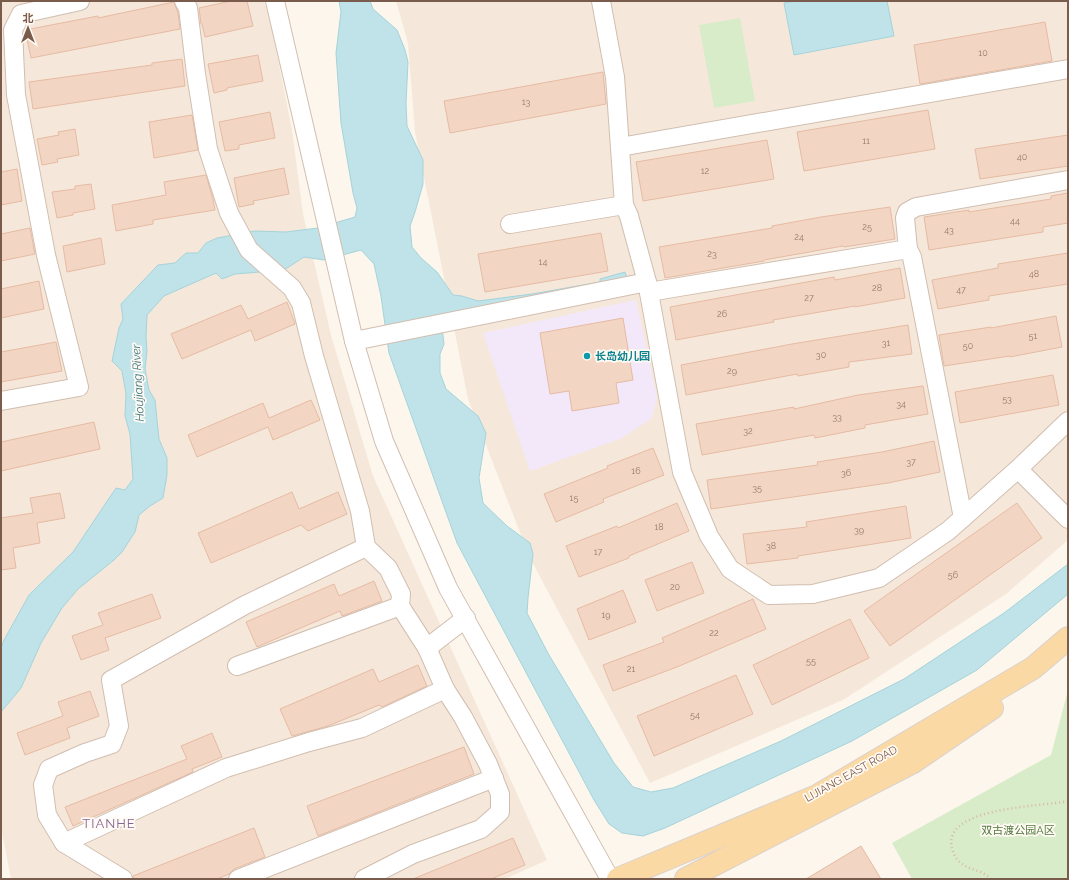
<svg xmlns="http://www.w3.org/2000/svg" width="1069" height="880" font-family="Raleway,'Noto Sans SC',sans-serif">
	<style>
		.residential { fill: #f5e8da }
		.education { fill: #f3e8fa }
		.green { fill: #d8ecc9 }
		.water { fill: #bfe3e8; stroke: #a5d3da }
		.building { fill: #f3d5c3; stroke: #e6bba3 }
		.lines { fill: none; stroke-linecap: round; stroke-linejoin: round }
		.minor-casing { stroke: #d1beb0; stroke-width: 20 }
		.major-casing { stroke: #dad1cd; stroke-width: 24 }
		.path { stroke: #d9b8a5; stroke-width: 2.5; stroke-dasharray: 1 3; stroke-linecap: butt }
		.minor { stroke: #fff; stroke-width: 18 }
		.major { stroke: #fbd9a5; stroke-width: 22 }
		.culture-dot { fill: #0f9aa8; stroke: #fffaf3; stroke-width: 1.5 }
		.labels { text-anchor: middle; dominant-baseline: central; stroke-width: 3.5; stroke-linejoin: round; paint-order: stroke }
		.number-label { font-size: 9px; fill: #987a6a }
		.culture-label { font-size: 11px; font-weight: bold; fill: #0d838f; stroke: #fffaf3; text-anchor: start }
		.street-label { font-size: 11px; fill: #7a5c4d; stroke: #fffaf3 }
		.park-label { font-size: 11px; fill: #537a41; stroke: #fffaf3 }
		.water-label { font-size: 12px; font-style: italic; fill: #437c86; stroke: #fffaf3 }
		.quarter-label { font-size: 13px; letter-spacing: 1px; fill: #846695; stroke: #fffaf3 }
	</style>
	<rect width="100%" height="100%" fill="#fdf6ec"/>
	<g class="residential">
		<polygon points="1,1 264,1 272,29 292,130 303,214 331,335 373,476 547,860 505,879 11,879 1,827"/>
		<polygon points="396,1 1068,1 1068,540 1006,594 843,700 650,783 530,558 468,399 415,132 408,43"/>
	</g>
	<polygon class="education" points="636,300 657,397 652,418 622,438 530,471 483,333"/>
	<g class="green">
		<polygon points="740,18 755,101 714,108 699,25"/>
		<polygon points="1068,690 1068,879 912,879 892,843 1051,755"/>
	</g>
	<g class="water">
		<polygon points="339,1 370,1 373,9 397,30 405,50 408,62 406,103 407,126 423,160 423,184 415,212 410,226 412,247 421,258 437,272 453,295 462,296 478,301 532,294 600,282 600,279 625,272 628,281 441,320 444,344 440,354 440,373 446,389 478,416 486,433 479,478 483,503 507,526 530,543 533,554 528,598 527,613 549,655 614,763 633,787 651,792 673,788 781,741 904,679 1004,613 1068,564 1068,594 977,670 852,741 665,828 643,836 622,833 609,824 594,800 457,543 389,353 381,296 374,264 361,250 324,260 304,257 284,270 235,274 222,279 216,273 164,296 147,315 146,337 147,351 145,369 149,390 155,400 159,439 167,458 167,475 163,498 150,506 139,515 135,532 122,552 114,560 78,589 62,608 41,643 21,688 1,712 1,648 4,640 29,595 73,552 116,488 125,490 133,479 130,434 125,416 126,394 122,371 112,361 119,328 123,319 121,304 158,265 175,263 186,253 198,253 206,243 217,238 255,231 286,232 318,228 355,217 357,208 353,193 341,123 336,53 341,12"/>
		<polygon points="795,1 887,1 894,36 794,55 784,3"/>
	</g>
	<g class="building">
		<polygon points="231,1 247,1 253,26 205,37 202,24 201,24 199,8"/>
		<polygon points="174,2 178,13 180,29 31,58 25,30 98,16 98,18"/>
		<polygon points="1045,22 1052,61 920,84 914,45"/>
		<polygon points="258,55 263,81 227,88 227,90 214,93 208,64"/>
		<polygon points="182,59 185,86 33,109 29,82 152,65 152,63"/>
		<polygon points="603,72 606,104 450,133 444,101"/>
		<polygon points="928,110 935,149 804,171 797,132"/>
		<polygon points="270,112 275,138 239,145 239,149 225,151 219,122"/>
		<polygon points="192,115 198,150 154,158 149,122"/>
		<polygon points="75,129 79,155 57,159 58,162 42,165 37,139 59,135 58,132"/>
		<polygon points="1068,135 1068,166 980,179 975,149"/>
		<polygon points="767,140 774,179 643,201 636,162"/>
		<polygon points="284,168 289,194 253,201 254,204 239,207 234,178"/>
		<polygon points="17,169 22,201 1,205 1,172"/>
		<polygon points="206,175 213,199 215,210 153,220 153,224 116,231 112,205 166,195 164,182"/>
		<polygon points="91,184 95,209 73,213 73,215 57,218 52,192 75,189 75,186"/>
		<polygon points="1068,193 1068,223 1043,227 1043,232 929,250 924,217 969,210 969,212 1051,199 1051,196"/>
		<polygon points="890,207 895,239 844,247 843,246 764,260 764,261 665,278 659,247 772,228 772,226 821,217"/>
		<polygon points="30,228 35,254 1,261 1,234"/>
		<polygon points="601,233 608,271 485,292 478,254"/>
		<polygon points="101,238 105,264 67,272 63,246"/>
		<polygon points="1068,253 1068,284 989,296 989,300 938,309 932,280 998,268 998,264"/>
		<polygon points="900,268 905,298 855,307 855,306 773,320 774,322 676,340 670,307 834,277 835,280"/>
		<polygon points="39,281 44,309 1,318 1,289"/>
		<polygon points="287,302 295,324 255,341 251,330 182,359 171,334 241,305 248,319"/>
		<polygon points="1056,316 1062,347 1010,357 1010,356 944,366 939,335 991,327 991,328"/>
		<polygon points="623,318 633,380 616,383 619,403 572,411 569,391 550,394 540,333"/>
		<polygon points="908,325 912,354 849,362 849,367 798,376 797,374 686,395 681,365 792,344"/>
		<polygon points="56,342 62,371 1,382 1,352"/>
		<polygon points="1053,375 1059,405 960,423 955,392"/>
		<polygon points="923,386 928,414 865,425 865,428 815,438 814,435 702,455 696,424 794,407 794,409 858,395"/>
		<polygon points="311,400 320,420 273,440 268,427 197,457 188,435 263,403 269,418"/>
		<polygon points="94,422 100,449 1,471 1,442"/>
		<polygon points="934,441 940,472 888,483 807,495 711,509 707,480 818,465 817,462 882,452"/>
		<polygon points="653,448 664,475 603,499 604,502 556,522 544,494 608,468 607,466"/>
		<polygon points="292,492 299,509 338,492 347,514 308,531 301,525 211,563 198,533"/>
		<polygon points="60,493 65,518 37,523 40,543 13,548 16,568 1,570 1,518 33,513 30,498"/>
		<polygon points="677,503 689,531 629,556 629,558 579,577 566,546 617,526 618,528"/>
		<polygon points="1017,503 1042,538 890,646 864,611"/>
		<polygon points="906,506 911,538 798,556 798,558 747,564 743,534 807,527 806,522"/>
		<polygon points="692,562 704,593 657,611 645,580"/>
		<polygon points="374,581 382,601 342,616 340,611 257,647 246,622 334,584 339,596"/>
		<polygon points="623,590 636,622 589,640 577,609"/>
		<polygon points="152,594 161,618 105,638 109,650 81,660 72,636 103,625 98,613"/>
		<polygon points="753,599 766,629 677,667 613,691 603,665 664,642 662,638"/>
		<polygon points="850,619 869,658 772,705 753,665"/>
		<polygon points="418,665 427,686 382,707 379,705 328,726 292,736 280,709 373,669 379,682"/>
		<polygon points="736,675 753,714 654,756 637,716"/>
		<polygon points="90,691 99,716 67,728 70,738 25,755 17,733 63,716 58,702"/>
		<polygon points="212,733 222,757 192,769 193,772 73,826 65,807 187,759 181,746"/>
		<polygon points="464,747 474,774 318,836 307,806"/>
		<polygon points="254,828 265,857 234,869 229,874 217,879 133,879 133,876"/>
		<polygon points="513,838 525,865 491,879 413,879"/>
		<polygon points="861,846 881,879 806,879"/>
	</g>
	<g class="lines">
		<g class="minor-casing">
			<g id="minor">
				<polyline points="184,1 188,8 196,74 208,149 229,213 249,250 292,288 301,303 314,356 360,511 366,547 388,568 401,594 400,606 427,648 466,618"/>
				<polyline points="275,1 354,341 384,441 448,588 610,879"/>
				<polyline points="601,1 615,77 624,205 629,216 647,282 682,472 709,536 730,569 769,595 813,594 879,578 948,531 1018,469 1068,421"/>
				<polyline points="620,147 1068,69"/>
				<polyline points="510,224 624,205"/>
				<polyline points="908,249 905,218 907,212 916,207 1068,180"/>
				<polyline points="649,292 908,249 912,257 963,518"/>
				<polyline points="354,341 647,282"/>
				<polyline points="1,401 79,387 46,255 16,95 13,30 21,14 80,1"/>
				<polyline points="1018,469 1068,519"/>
				<polyline points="237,666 400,606"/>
				<polyline points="64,843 226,768 309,742 362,728 445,689"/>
				<polyline points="123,879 64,843 47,815 43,785 49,769 85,753 112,744 119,726 111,680 245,605 366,547"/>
				<polyline points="238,879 494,778"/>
				<polyline points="364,879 413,854 481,829 500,812 500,794 488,764 463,717 445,689 427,648"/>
			</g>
		</g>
		<g class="major-casing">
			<g id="major">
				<polyline points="618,879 817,796 1033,668 1068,638"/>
				<polyline points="686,879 913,762 992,708"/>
			</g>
		</g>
		<path class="path" d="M991 879C981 868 963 871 955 856 929 806 1044 807 1068 801"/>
		<use href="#minor" class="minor"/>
		<use href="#major" class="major"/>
	</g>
	<circle class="culture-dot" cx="587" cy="356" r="4"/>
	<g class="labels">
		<g class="number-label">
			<text x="983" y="53">10</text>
			<text x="526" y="102">13</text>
			<text x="866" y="141">11</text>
			<text x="1022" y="157">40</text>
			<text x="705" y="171">12</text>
			<text x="1015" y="221">44</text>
			<text x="867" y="227">25</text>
			<text x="949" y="230">43</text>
			<text x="799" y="237">24</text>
			<text x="712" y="254">23</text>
			<text x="543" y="262">14</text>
			<text x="1034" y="274">48</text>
			<text x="877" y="288">28</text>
			<text x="961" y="290">47</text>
			<text x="809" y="298">27</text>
			<text x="722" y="314">26</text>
			<text x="1033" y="336">51</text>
			<text x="886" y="343">31</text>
			<text x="968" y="346">50</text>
			<text x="821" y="355">30</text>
			<text x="732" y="371">29</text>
			<text x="1007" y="399">53</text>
			<text x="901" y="404">34</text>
			<text x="837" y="417">33</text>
			<text x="748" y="431">32</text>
			<text x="911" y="462">37</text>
			<text x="636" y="471">16</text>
			<text x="846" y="473">36</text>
			<text x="757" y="488">35</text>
			<text x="574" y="498">15</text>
			<text x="659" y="527">18</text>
			<text x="859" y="530">39</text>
			<text x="771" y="546">38</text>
			<text x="598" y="552">17</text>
			<text x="953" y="575">56</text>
			<text x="675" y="587">20</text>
			<text x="606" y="615">19</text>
			<text x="714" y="633">22</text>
			<text x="811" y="661">55</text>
			<text x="631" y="669">21</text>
			<text x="695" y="715">54</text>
		</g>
		<g class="culture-label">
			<text x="595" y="356">长岛幼儿园</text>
		</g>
		<g class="street-label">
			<text transform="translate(851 774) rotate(-29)">LIJIANG EAST ROAD</text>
		</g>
		<g class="park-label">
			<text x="1018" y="830">双古渡公园A区</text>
		</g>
		<g class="water-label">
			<text transform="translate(138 383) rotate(-93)">Houjiang River</text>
		</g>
		<g class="quarter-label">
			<text x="109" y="823">TIANHE</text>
		</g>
	</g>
	<rect width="1069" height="880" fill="none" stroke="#7a5c4d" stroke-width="4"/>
	<g transform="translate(28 28)" stroke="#fffaf3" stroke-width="3" paint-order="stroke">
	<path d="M0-3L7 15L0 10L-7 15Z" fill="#7a5c4d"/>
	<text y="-6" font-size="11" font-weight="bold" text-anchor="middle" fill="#7a5c4d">北</text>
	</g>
</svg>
